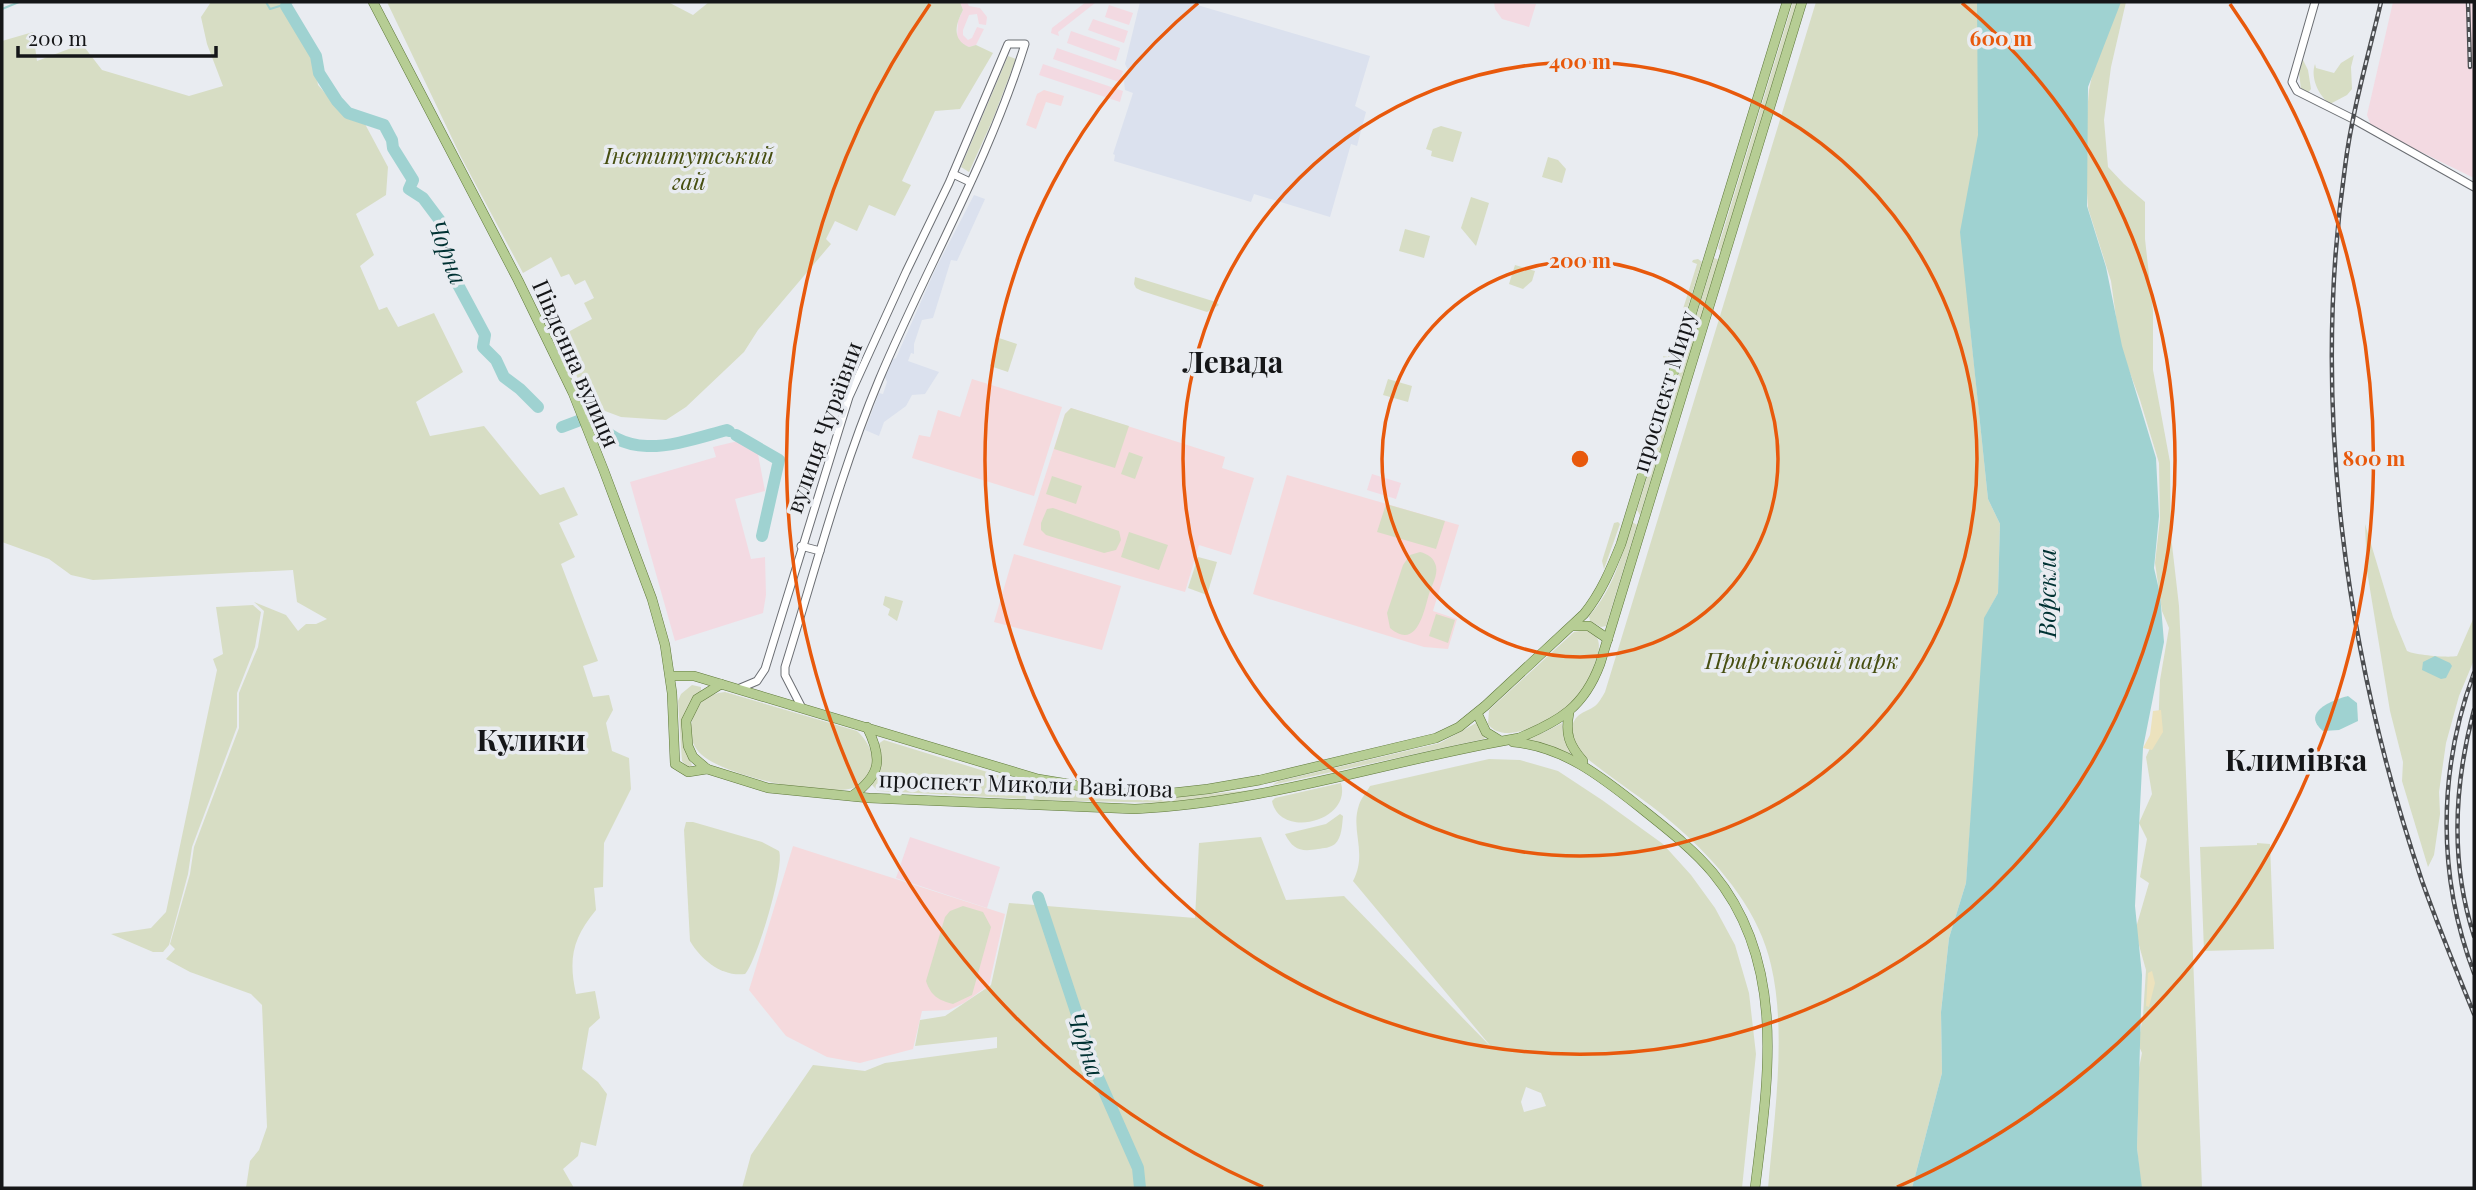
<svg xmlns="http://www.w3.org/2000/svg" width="2476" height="1190" font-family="'Playfair Display',serif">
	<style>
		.built { fill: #dbe1ee }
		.industrial { fill: #f3dae2 }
		.education { fill: #f5dadd }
		.green { fill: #d7ddc4; fill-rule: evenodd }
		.sand { fill: #ece2bd }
		.water { fill: #9fd2d1 }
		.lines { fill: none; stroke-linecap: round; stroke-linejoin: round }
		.stream { stroke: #9fd2d1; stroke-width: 2 }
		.river { stroke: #9fd2d1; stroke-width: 12 }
		.minor-casing { stroke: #6b6e73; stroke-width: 9 }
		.major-casing { stroke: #5e783a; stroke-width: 10 }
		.minor { stroke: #fff; stroke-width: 7 }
		.major { stroke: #b6cd94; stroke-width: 9 }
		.rail-casing { stroke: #4b4d50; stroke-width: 4.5 }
		.rail { stroke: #e9ecf1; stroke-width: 2; stroke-dasharray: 5; stroke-linecap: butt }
		.ring { fill: none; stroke: #e8590c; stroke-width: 3.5 }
		.labels { text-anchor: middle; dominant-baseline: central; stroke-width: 7; stroke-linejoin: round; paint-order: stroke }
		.park-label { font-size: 23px; font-style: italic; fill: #464e10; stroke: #e9ecf1 }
		.street-label { font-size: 23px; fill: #151618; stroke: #e9ecf1 }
		.water-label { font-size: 24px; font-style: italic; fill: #003233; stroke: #e9ecf1 }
		.district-label { font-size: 30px; font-weight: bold; fill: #151618; stroke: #e9ecf1 }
		.centre { fill: #e8590c; stroke: #e9ecf1; stroke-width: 3.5 }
		.ring-label { font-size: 21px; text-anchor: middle; font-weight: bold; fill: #e8590c; stroke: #e9ecf1; stroke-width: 7; stroke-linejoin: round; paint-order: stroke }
	</style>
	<rect width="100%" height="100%" fill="#e9ecf1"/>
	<g class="built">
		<polygon points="1140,2 1187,2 1370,56 1355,106 1366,112 1357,146 1351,144 1330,217 1254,194 1251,202 1114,161 1115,155 1113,154 1133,93 1125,90 1124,81 1128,70 1125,64"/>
		<polygon points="974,195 985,199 957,261 951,260 933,318 922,320 914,344 914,354 911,353 908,361 939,372 925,394 912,395 906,406 884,422 879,436 865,430 879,393 883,394 887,382 884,375 890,360 896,358 935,270"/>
	</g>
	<g class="industrial">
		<polygon points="960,2 967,2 969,6 980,8 987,17 986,25 979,24 977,14 969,15 963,30 963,35 968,40 972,38 977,27 984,29 976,45 969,47 961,44 957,38 958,21 963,10"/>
		<polygon points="1086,2 1095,3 1058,32 1059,36 1051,33 1052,28"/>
		<polygon points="1494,2 1536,4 1529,27 1502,19 1495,9"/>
		<polygon points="2393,2 2474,2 2474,178 2372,128 2367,115"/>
		<polygon points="1109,5 1133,13 1129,25 1105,17"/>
		<polygon points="1093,19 1128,31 1124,43 1088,30"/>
		<polygon points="1071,31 1120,48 1116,61 1067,43"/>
		<polygon points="1057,48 1123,71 1119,82 1053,59"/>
		<polygon points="1043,64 1123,91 1120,102 1039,75"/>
		<polygon points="738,441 758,454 765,491 735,499 751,559 765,557 766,595 763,613 675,641 630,482 716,457 713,447"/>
		<polygon points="1372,474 1401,483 1396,499 1367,490"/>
		<polygon points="910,837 1000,867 987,908 896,878"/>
	</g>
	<g class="education">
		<polygon points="1044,90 1064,96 1061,106 1046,102 1036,129 1026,125 1037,94"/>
		<polygon points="972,379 1062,407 1034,496 912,458 919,435 930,437 938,410 960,417"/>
		<polygon points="1071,408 1225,457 1222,468 1254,478 1231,555 1199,545 1185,592 1023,545 1065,414"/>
		<polygon points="1287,475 1459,525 1433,611 1457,619 1448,649 1424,647 1253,594"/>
		<polygon points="1014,554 1121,586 1102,650 994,622"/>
		<polygon points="793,846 1005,914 989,985 964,1003 949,1010 922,1011 913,1049 860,1063 827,1057 786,1036 749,990"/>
	</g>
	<g class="green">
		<path d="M211 2H281L312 52 318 85 339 109 365 124 388 167 386 195 356 214 374 255 360 266 379 310 387 307 398 327 434 313 463 372 416 402 430 436 484 426 540 495 564 487 578 515 559 523 575 557 561 564 598 661 583 666 593 697 609 695 613 710 606 723 612 751 629 758 631 789 604 843 603 887 594 888 596 910C573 938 568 958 576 994L595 991 600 1018 589 1028 582 1069 598 1082 607 1094 596 1146 581 1142 578 1156 563 1169 574 1188H246L250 1161 259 1150 267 1127 262 1005 251 994 190 972 166 959 175 949 170 944 190 874 194 847 239 728V693L258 647 264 611 254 602 286 615 298 631 306 624H316L327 619 297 602 293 570 93 580 71 575 49 559 2 542V41L33 32 37 61 82 44 102 70 189 96 223 86 207 44 201 17Z"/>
		<path d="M387 2H668L693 15 709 2H960L963 10C955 25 952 40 969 47L976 45 993 53 960 109 935 111 902 181 911 185 895 216 869 205 857 231 835 221 826 239 831 244 758 330 744 352 686 407 666 420 621 417 597 408 580 383 562 346 570 331 592 319 584 303 594 298 585 280 575 285 569 274 561 277 551 257 523 273 461 157Z"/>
		<polygon points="1793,2 1797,2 1721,252 1718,248"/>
		<path d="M1816 2H1977L1979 6 1983 112 1970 326 1988 499 2000 524 1998 593 1986 615 1966 883 1949 938 1941 1012 1942 1073 1912 1188H1768C1774 1120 1787 1032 1771 965 1760 914 1723 869 1685 834 1654 805 1617 783 1584 756 1573 745 1566 726 1579 715 1584 711 1590 710 1595 706 1599 703 1602 697 1605 692Z"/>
		<polygon points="2120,2 2126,2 2111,67 2104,120 2108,167 2124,184 2145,202 2145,239 2153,311 2153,370 2170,462 2171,536 2179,606 2182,671 2202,1188 2141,1188 2137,1148 2139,1068 2142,1053 2138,1044 2143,1016 2146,970 2135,931 2149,883 2140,877 2147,839 2139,823 2152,794 2146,757 2158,731 2160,680 2169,628 2162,611 2155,563 2160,519 2159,463 2140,400 2120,346 2111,281 2088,208 2084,149 2089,90 2095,62"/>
		<path d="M2354 55 2351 67 2352 89 2347 95 2330 104C2319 96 2310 78 2315 64L2316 68 2334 73 2341 63Z"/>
		<polygon points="1008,56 1016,59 993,119 969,172 961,167"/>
		<polygon points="2302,58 2308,70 2311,89 2307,94 2301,89 2299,73"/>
		<polygon points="1441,126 1462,132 1453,162 1431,156 1432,151 1426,149 1433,129"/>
		<polygon points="1548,157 1558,160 1566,169 1562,183 1542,177"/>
		<polygon points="1471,197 1489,203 1476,246 1461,228"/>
		<polygon points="1405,229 1430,236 1424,258 1399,251"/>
		<polygon points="1714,258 1719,260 1640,515 1637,510"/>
		<polygon points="1698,259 1702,262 1671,360 1665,362 1663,356 1668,357 1697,264 1692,262 1693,260"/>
		<polygon points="1515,265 1535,271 1532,281 1523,289 1509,284"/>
		<polygon points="1135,277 1216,302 1219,305 1207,312 1142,291 1136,288 1134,284"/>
		<polygon points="535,289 538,289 560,327 558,330 555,329 533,291"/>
		<polygon points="999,338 1017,344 1008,372 990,366"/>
		<polygon points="1388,379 1412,386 1408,402 1383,395"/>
		<polygon points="1071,408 1129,426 1115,468 1054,449 1065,414"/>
		<polygon points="1129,452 1143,457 1135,479 1121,474"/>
		<polygon points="1052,476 1082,486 1076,504 1046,494"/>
		<polygon points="1386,504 1445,521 1436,549 1377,532"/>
		<polygon points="1053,508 1119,531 1121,540 1116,550 1104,553 1046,535 1041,530 1041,523 1047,509"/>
		<polygon points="1618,522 1620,524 1604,569 1602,561 1614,523"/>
		<path d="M1632 522 1637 525 1606 626 1601 627 1590 621 1589 616C1613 590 1622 555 1632 522Z"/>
		<path d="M2365 524 2393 617 2407 651C2415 655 2448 658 2457 656L2474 617V660L2459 696 2446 743 2439 792 2440 814 2434 855 2428 867 2402 781 2403 762 2390 711 2367 571Z"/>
		<polygon points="1129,532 1168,545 1159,570 1121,557"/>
		<path d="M1420 552C1428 554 1434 558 1436 566 1438 575 1432 585 1429 594 1424 611 1417 651 1390 628L1387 613 1403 565 1410 555Z"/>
		<polygon points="1198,557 1217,562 1207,595 1188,588"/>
		<polygon points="885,596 903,601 897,621 888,615 890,609 883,605"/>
		<polygon points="253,605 261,612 255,647 237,693 237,727 192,847 188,874 169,945 163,952 153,952 111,934 151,928 166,912 217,670 213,659 223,654 216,607"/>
		<polygon points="1436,614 1455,620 1448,643 1429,636"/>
		<path d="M1590 629C1602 639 1600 649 1595 663 1591 675 1585 687 1577 697 1562 716 1506 749 1488 724L1489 710 1574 632Z"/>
		<path d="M692 685 701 687V691C677 714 679 736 692 765L689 768 682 761 678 701 681 694Z"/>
		<path d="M725 692 857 731C874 746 884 777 856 787 827 799 725 776 702 755 692 746 688 733 692 721 696 703 706 694 725 692Z"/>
		<polygon points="1478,722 1486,736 1484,739 1272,785 1279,781 1440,743"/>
		<polygon points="1562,723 1564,738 1572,754 1545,745 1522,740 1545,732"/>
		<polygon points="884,740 1023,783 1026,799 878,791 872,785 881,765 878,744"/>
		<path d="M1489 759 1520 760 1558 771 1602 800 1663 844 1691 875 1715 908 1735 945 1749 993 1756 1054 1742 1188H742L751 1155 813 1065 865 1071 885 1063 997 1048V1037L915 1046 920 1020 945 1016 991 985 1009 903 1195 918 1199 843 1261 837 1286 900 1344 896 1493 1049 1353 881C1368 852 1350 831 1359 805 1361 798 1367 792 1370 786ZM1526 1087 1541 1093 1546 1106 1524 1112 1521 1102Z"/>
		<path d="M1341 783C1352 821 1280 840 1272 801L1275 798Z"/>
		<polygon points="1040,787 1107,799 1145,800 1252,790 1205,799 1169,803 1034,800 1032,790"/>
		<path d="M1340 814 1343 816C1342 825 1342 837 1335 844 1330 848 1324 848 1318 849 1301 852 1293 850 1285 834L1326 824Z"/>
		<path d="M686 822H693L762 842 779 851C785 867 757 960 745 974 722 977 701 960 690 941L684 830Z"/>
		<polygon points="2257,843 2270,844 2274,949 2204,951 2200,847 2257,845"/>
		<path d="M963 906 983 912 991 927 972 995 953 1004C938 1000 931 996 926 981L945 917 950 911Z"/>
	</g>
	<g class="sand">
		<polygon points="2161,710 2163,732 2152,750 2143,748 2150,735 2153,711"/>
		<polygon points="2152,971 2155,983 2149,1007 2146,1006 2148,973"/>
	</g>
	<g class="water">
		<polygon points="1977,2 2121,2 2088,87 2087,206 2106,267 2122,346 2156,458 2159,516 2154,568 2160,594 2164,642 2143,748 2135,906 2142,975 2137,1148 2142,1188 1912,1188 1942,1073 1941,1012 1949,938 1966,883 1984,618 1998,593 2000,524 1988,499 1960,232 1978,135"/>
		<polygon points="2435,656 2450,663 2452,666 2446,678 2441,679 2422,670 2423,662"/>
		<path d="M2348 696 2357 703 2358 721 2339 730 2323 731C2300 712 2333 700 2348 696Z"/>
	</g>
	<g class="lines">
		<g class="stream">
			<polyline points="266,2 270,9 293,2"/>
			<polyline points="2,9 19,2"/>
		</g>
		<g class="river">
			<polyline points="286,6 316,56 319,73 337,101 348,113 384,125 392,140 393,148 413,180 409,189 423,198 441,222 439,230 444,249 456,281 485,335 483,347 496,360 504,377 520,389 538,407"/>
			<path d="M591 417C628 464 678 443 727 430L729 431"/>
			<polyline points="562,427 578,421"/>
			<polyline points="736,435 779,460 762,536"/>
			<polyline points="1038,897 1097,1075 1138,1168 1140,1188"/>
		</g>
		<g class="minor-casing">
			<g id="minor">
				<polyline points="2315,2 2292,82 2297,91 2353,119 2474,187"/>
				<polyline points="953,174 970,182"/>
				<polyline points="801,546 820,551"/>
				<path d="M738 689 757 681 765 669 849 397 906 272 949 183 1008 44H1025C989 161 926 268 879 380 840 473 815 571 785 667V675L802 708"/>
			</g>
		</g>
		<g class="major-casing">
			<g id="major">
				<path d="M373 2 518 280 573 393 604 471 652 599 665 645 672 693 675 764 688 772 707 769 768 788 869 798 1135 809C1266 803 1390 760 1519 738 1560 721 1584 707 1600 664L1802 2"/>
				<polyline points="1572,626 1589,626 1608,639"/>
				<path d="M670 676H694L1038 779 1123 793 1163 794 1208 789 1260 780 1436 738 1459 727 1485 706 1584 614C1601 593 1611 569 1621 544L1787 2"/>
				<polyline points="1477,713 1486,732 1499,740"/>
				<path d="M1569 713C1565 734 1569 745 1583 761"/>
				<path d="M1513 742C1565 747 1603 778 1642 809 1667 829 1693 849 1713 873 1788 963 1768 1081 1755 1188"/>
				<polyline points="707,769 693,757 688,746 686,721 697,699 721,684"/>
				<path d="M852 796C881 775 883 759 867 727"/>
			</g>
		</g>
		<use href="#minor" class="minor"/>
		<use href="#major" class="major"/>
		<g class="rail-casing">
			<g id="rail">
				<path d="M2381 2C2368 57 2352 111 2345 167 2311 406 2345 654 2422 881 2438 926 2456 970 2474 1014"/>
				<polyline points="2468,2 2470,67"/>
				<path d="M2474 673C2438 770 2437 876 2474 973"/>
				<path d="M2474 710C2454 785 2450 862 2474 936"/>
			</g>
		</g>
		<use href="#rail" class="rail"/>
	</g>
	<g class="ring">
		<circle cx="1580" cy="459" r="198"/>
		<circle cx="1580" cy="459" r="397"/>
		<path d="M1962 3A595 595 0 1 1 1198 3"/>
		<path d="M1263 1187A794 794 0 0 1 930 4M2230 4A794 794 0 0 1 1897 1187"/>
	</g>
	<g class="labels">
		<g class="park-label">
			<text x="689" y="154">Інститутський<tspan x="689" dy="26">гай</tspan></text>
			<text x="1802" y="659">Прирічковий парк</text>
		</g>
		<g class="street-label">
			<text transform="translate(577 363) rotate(66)">Південна вулиця</text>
			<text transform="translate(1663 391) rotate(-73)">проспект Миру</text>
			<text transform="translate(823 427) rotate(-70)">вулиця Чураївни</text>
			<text transform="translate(1026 783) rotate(2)">проспект Миколи Вавілова</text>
		</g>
		<g class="water-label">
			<text transform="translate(449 252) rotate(69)">Чорна</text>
			<text transform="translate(2046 593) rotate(-90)">Ворскла</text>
			<text transform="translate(1087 1044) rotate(71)">Чорна</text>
		</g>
		<g class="district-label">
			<text x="1233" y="361">Левада</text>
			<text x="531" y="739">Кулики</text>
			<text x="2296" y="759">Климівка</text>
		</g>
	</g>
	<circle cx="1580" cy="459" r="10" class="centre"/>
	<g class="ring-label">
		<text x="2001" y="46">600 m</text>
		<text x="1580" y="69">400 m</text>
		<text x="1580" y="268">200 m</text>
		<text x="2374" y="466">800 m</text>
	</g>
	<rect width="2476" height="1190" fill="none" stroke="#151618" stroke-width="7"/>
	<path d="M18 46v10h198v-10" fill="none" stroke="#151618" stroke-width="3.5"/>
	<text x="28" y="46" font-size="21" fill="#151618" stroke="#e9ecf1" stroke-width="5" paint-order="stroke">200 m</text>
</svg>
